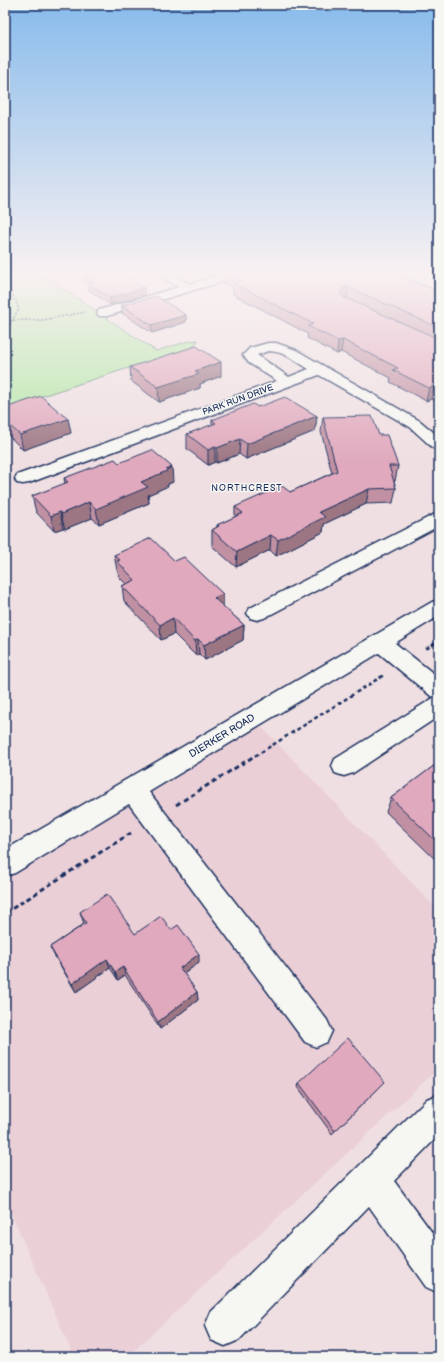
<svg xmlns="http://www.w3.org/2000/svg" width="444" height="1362" font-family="'Balsamiq Sans',sans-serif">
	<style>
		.built { fill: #eacfd7 }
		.green { fill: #b4e7a7; stroke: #688b82 }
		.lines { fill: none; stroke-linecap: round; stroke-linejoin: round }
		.minor-casing { stroke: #1b2f5e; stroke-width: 3 }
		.path-far2 { stroke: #1b2f5e; stroke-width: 1.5; stroke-dasharray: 2.5 1.5; stroke-linecap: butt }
		.path-far1 { stroke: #1b2f5e; stroke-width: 2.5; stroke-dasharray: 4 3; stroke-linecap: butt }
		.path { stroke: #1b2f5e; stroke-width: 3; stroke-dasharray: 5 3.5; stroke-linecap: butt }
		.minor { fill: #f6f6f2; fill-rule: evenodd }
		.wall { fill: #c191a3; stroke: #1b2f5e }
		.shaded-wall { fill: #9d7684; stroke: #1b2f5e }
		.building { fill: #e0a9bd; stroke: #1b2f5e }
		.labels { text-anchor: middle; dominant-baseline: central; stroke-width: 3; stroke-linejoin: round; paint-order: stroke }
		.far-street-label { font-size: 9px; fill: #1b2f5e; stroke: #f6f6f2 }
		.far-neighbourhood-label { font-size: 9px; letter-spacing: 1px; fill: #1b2f5e; stroke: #f6f6f2 }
		.street-label { font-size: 10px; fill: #1b2f5e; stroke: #f6f6f2 }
	</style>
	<rect width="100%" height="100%" fill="#efdfe2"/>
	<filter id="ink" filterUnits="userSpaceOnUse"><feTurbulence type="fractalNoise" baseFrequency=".025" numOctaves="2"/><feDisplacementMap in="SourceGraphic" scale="8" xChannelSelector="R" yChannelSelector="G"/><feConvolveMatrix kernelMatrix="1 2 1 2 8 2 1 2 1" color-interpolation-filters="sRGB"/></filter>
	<g filter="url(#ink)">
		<polygon class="built" points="254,719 439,911 439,1068 127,1357 74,1357 5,1199 5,870"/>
		<polygon class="green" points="5,272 38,272 156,351 189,341 198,340 193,347 5,408"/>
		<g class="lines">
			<g class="minor-casing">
				<g id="minor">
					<polygon points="154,272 168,272 190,284 231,272 249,272 248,274 107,316 99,316 97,313 99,310 179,287"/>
					<path d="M268 343H276L296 350 420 421 439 437V450L433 448 410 427 319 375 29 483 23 484 17 483 15 479 17 475 277 381 249 363 243 355 250 348ZM268 351C284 351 296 361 309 369L289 377 257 355Z"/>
					<polygon points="439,514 439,526 264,618 257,620 250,618 247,613 250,608 433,515"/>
					<polygon points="439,600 439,616 395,643 439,678 439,716 353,773 344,776 335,773 332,766 335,759 435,697 431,696 379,653 149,792 327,1020 332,1031 327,1042 316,1047 305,1042 129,804 15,873 5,876 5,850 432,602"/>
					<polygon points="439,1094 439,1135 394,1181 439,1242 439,1293 426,1287 369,1206 239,1340 225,1346 211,1340 205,1326 211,1312 427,1099"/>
				</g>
			</g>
			<g class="path-far2">
				<polyline points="5,286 11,291 19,309 5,332"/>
				<polyline points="13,320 43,320 85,312"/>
			</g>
			<g class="path-far1">
				<polyline points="426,649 439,641"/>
				<polyline points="255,756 384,675"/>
			</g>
			<g class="path">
				<polyline points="176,805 256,755"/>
				<polyline points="5,913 131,833"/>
			</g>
			<use href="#minor" class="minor"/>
		</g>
		<g class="wall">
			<polygon points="80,272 119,272 145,295 111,305 89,290 88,285 85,283 84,276 85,275"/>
			<polygon points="202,272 392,272 439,292 439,290 439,403 431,399 426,401 390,382 391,378 341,352 337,354 307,338 308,334 233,294 233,288 223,283 223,273 210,277"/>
			<polygon points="122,305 186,315 186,322 152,333 122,313"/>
			<polygon points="130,367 221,376 200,384 200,388 159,402 131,381"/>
			<polygon points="258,407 317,416 315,431 246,459 239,454 217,463 215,462 208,465 187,449 187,434 212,425 212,420"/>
			<polygon points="5,408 68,419 71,433 23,450 5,432"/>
			<polygon points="323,417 379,435 398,466 395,481 394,481 396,488 393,503 366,504 324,524 323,532 276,556 270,550 236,567 212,546 212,530 217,527 217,525 235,517 235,507 290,492 332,473 321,432"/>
			<polygon points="119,463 173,482 168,484 168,486 148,495 149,503 99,524 92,518 65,529 63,528 54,531 36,512 32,496 65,484 64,478"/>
			<polygon points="114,555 175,561 223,594 223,606 244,625 243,640 205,660 199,654 196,656 174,634 161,640 124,601 122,586 126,584 119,577 118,572 117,570"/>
			<polygon points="439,762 439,863 386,812 391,798"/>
			<polygon points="80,912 135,934 171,930 199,962 184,974 197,992 198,1000 160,1029 125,975 118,980 110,968 76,992 54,955 50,947 84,924"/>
			<polygon points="299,1083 381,1086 332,1134 298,1087"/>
		</g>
		<g class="shaded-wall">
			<polygon points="88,272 111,272 88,277"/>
			<polygon points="210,272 223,272 223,273 210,277"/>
			<polygon points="348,287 347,299 342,300 340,292 343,288"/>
			<polygon points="144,288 145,295 111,305 110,298"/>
			<polygon points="186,315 186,322 152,333 151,325"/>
			<polygon points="343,340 341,352 337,354 338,341"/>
			<polygon points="221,362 221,376 200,384 200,388 159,402 158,387 195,371"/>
			<polygon points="434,386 431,399 426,401 429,388"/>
			<polygon points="317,416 315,431 246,459 247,444"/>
			<polygon points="68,419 71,433 23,450 20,435"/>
			<polygon points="240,439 239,454 217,463 217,448"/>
			<polygon points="215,447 215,462 208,465 208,450"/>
			<polygon points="172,467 173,482 168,484 168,486 148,495 149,503 99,524 96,509 141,482"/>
			<polygon points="369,489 366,504 324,524 323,532 276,556 278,540 319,512"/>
			<polygon points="89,502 92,518 65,529 61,514"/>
			<polygon points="60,512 63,528 54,531 51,516"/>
			<polygon points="271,535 270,550 236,567 237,552"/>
			<polygon points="223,594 223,609 214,598"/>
			<polygon points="173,618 174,634 161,640 160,625"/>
			<polygon points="244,625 243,640 205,660 204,645"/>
			<polygon points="198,639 199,654 196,656 195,641"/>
			<polygon points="199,954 199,962 181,976 180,968"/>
			<polygon points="107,959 110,968 76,992 72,984"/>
			<polygon points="123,967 125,975 118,980 115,972"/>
			<polygon points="197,992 198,1000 160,1029 158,1022"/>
		</g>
		<g class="building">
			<polygon points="96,272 119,272 144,288 110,298 88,283 94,282 84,276"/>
			<polygon points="224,272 392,272 439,292 439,328 348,287 343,288 340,292 343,297 439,339 439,389 434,386 429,388 393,370 398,368 343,340 338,341 308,326 313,324 233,283 241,281"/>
			<polygon points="156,296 186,315 151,325 122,305"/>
			<polygon points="196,346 221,362 195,371 199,374 158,387 130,367"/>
			<polygon points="41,396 68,419 20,435 5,421 5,408"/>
			<polygon points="285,397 317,416 247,444 240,439 217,448 215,447 208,450 187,434 216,423 212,420 253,404 258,407"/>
			<polygon points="372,416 379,435 387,435 398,466 389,466 396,488 369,489 319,512 325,517 278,540 271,535 237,552 212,530 219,526 217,525 243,513 235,507 282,486 290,492 337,471 323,417"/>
			<polygon points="152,450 172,467 166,470 167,471 141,482 148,487 96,509 89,502 61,514 60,512 51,516 32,496 68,482 64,478 115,459 119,463"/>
			<polygon points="151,538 175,561 184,557 223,594 214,598 244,625 204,645 198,639 195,641 173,618 160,625 122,586 135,580 117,561 120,560 114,555"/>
			<polygon points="439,762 439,844 391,798"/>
			<polygon points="107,894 135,934 161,916 171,930 178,925 199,954 180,968 197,992 158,1022 123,967 115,972 107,959 72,984 50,947 86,923 80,912"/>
			<polygon points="348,1038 385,1082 335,1131 299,1083"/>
		</g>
	</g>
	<linearGradient id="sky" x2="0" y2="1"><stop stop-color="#88bbec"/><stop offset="0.59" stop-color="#f8f1f2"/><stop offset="1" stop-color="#f8f1f2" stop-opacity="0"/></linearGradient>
	<rect width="444" height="463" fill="url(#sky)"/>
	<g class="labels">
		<g class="far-street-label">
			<text transform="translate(238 400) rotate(-20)">PARK RUN DRIVE</text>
		</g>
		<g class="far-neighbourhood-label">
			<text x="247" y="488">NORTHCREST</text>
		</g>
		<g class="street-label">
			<text transform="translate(222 736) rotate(-31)">DIERKER ROAD</text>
		</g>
	</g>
	<rect width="444" height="1362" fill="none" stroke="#f6f6f2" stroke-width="20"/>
	<rect x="10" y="10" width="424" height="1342" fill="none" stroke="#1b2f5e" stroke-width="1.5" filter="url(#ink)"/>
</svg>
